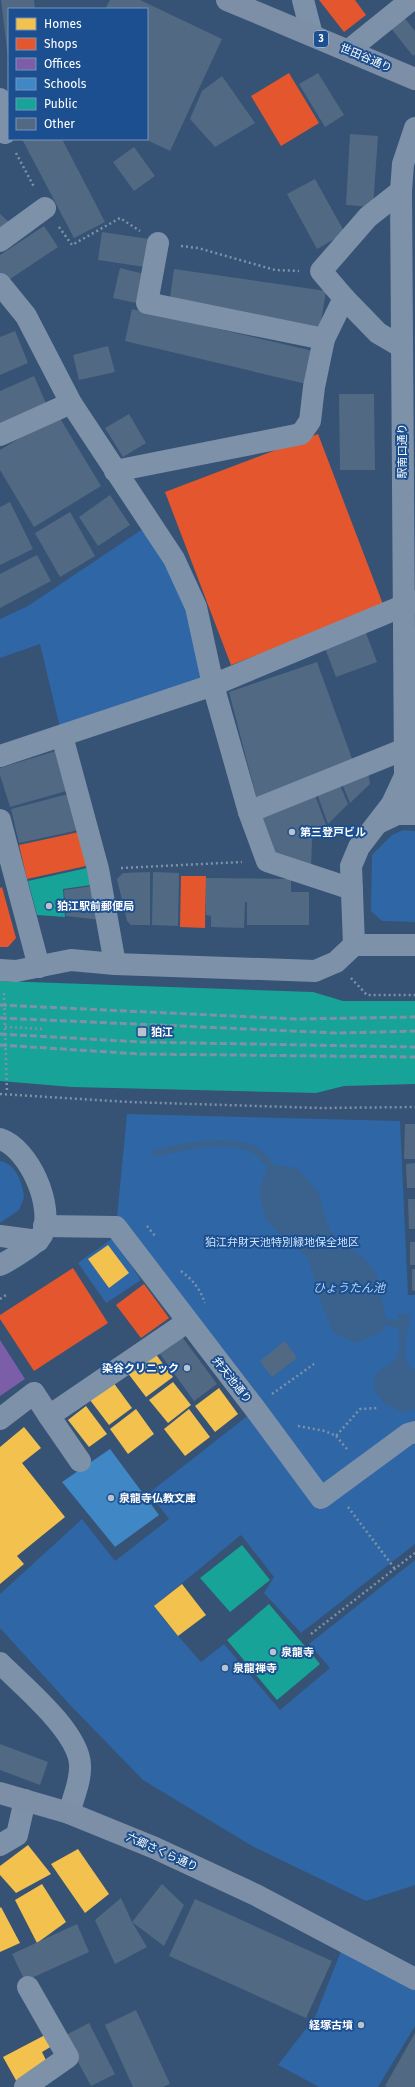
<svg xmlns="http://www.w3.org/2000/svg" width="415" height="2087" font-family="'Fira Sans','Noto Sans JP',sans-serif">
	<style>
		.green { fill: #2f66a5 }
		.water { fill: #3b618d }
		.homes { fill: #f2c14e }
		.shops { fill: #e4572e }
		.offices { fill: #7b5ea7 }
		.schools { fill: #3f88c5 }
		.public { fill: #17a398 }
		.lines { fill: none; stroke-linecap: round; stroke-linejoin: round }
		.stream { stroke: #3b618d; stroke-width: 7 }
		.building { fill: #526984 }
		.path { stroke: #7d92a8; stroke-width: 2.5; stroke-dasharray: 2 3; stroke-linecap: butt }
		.minor { stroke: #7d92a8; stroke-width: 22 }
		.major { stroke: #7d8ea7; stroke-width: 22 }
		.rail { stroke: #7e92a7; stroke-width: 3; stroke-dasharray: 7 3; stroke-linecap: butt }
		.poi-dot { fill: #b9c2ce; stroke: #1b4f8f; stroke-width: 1.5 }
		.labels { text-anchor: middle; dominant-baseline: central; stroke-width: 4; stroke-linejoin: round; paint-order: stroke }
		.shield { fill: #1b4f8f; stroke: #bbcadd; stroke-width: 1 }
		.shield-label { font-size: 10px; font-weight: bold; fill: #fff }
		.street-label { font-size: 11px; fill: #fff; stroke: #1b4f8f }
		.poi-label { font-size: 11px; font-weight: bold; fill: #fff; stroke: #1b4f8f; text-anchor: start }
		.park-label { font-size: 11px; fill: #cfe3fa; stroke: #1b4f8f }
		.water-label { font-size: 12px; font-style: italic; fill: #b5d3f5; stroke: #1b4f8f }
	</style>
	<rect width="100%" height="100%" fill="#365274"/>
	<g class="green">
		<polygon points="150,524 174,559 213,685 62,736 40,644 0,658 0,619 28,606"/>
		<polygon points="403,830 415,831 415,922 382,921 371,911 372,855 392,835"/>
		<polygon points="127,1114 400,1121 408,1295 415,1295 415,1544 301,1633 264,1593 274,1577 241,1535 154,1606 166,1622 201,1662 224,1644 280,1710 330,1668 309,1644 415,1560 415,1885 366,1901 252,1846 143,1780 72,1707 0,1628 0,1594 82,1519 115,1561 169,1519 149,1493 255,1410 116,1227"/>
		<path d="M0 1161C16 1163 23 1184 24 1198L19 1210 0 1223Z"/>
		<polygon points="113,1238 141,1280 106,1303 78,1263"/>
		<polygon points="345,1941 415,1980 415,2026 378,2087 319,2087 278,2065 315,2017"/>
	</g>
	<g class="water">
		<polygon points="269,1164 297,1168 319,1193 324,1213 330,1231 364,1258 376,1273 385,1314 383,1331 356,1343 333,1332 321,1301 308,1257 287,1242 265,1218 259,1190"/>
		<path d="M398 1314 411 1315C407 1332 398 1361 415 1371V1408L404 1413 384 1403 373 1389C376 1364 381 1374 394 1360 404 1349 397 1327 398 1314Z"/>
	</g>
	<g class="homes">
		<polygon points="108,1245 129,1273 109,1288 88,1259"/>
		<polygon points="154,1352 173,1377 146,1397 127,1372"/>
		<polygon points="113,1382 132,1408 109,1425 90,1400"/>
		<polygon points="173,1382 191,1405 168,1423 149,1400"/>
		<polygon points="219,1388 238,1414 215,1432 195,1406"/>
		<polygon points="86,1406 107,1434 89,1447 68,1420"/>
		<polygon points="136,1409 154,1434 128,1454 110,1429"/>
		<polygon points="189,1409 210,1437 185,1456 164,1429"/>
		<polygon points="24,1427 41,1448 22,1463 65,1517 17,1556 24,1564 0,1584 0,1447"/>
		<polygon points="182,1584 206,1615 178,1636 154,1606"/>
		<polygon points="28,1845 51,1874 16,1893 0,1875 0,1866"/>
		<polygon points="78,1849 109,1894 85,1913 51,1864"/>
		<polygon points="42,1884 66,1922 37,1943 15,1900"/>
		<polygon points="1,1907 20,1943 0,1952 0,1908"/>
		<polygon points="45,2035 52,2046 42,2052 47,2062 18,2084 3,2057"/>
	</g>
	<g class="shops">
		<polygon points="319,0 355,0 366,15 344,32"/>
		<polygon points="289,73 319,123 281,146 251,96"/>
		<polygon points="318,434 384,607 231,665 165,492"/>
		<polygon points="79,832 86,866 27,879 19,845"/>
		<polygon points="181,876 206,876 205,928 180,927"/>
		<polygon points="2,887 16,938 8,947 0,947 0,888"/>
		<polygon points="73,1268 108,1323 34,1371 0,1319 0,1315"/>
		<polygon points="144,1284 169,1318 141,1338 116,1305"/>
	</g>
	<polygon class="offices" points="0,1340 25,1379 0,1396"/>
	<polygon class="schools" points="110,1449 159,1515 115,1547 62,1482"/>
	<g class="public">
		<polygon points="87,868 91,885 63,889 65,917 37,915 28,881"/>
		<polygon points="0,981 313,992 343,1001 415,1001 415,1084 344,1086 316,1093 72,1087 0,1081"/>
		<polygon points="242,1545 270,1580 230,1612 200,1578"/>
		<polygon points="269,1604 320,1664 277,1700 227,1640"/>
	</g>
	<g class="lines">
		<g class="stream">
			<path d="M156 1153C184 1146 231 1136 256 1151 261 1154 265 1160 269 1164"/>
			<polyline points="385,1322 397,1324"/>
		</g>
	</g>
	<g class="building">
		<polygon points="1,0 34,0 35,9 9,9 9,66"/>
		<polygon points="110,0 140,0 222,39 170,151 147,140 147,9 105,9"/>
		<polygon points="403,16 415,31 415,54 413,56 390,27"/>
		<polygon points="318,73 344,115 325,127 299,84"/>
		<polygon points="222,76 255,123 215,147 190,119 202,91"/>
		<polygon points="350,134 378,136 373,207 346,205"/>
		<polygon points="22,139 62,139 105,222 74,238"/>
		<polygon points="134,147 155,176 134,191 113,162"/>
		<polygon points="315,179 345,233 317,249 287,194"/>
		<polygon points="0,214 10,223 0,235"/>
		<polygon points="44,226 58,247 4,283 0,276 0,255"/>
		<polygon points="102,232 149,239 145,267 98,260"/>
		<polygon points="120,268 148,275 141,304 113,298"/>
		<polygon points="174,269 326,291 320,328 169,305"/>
		<polygon points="132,309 313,351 306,384 125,341"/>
		<polygon points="15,331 28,363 0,375 0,337"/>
		<polygon points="108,346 115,372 79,380 73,355"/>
		<polygon points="34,376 49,410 0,432 0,391"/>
		<polygon points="339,394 374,394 375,470 340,470"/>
		<polygon points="129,414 146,443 123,457 105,428"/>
		<polygon points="58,415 101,486 34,527 0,470 0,450"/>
		<polygon points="110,495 130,525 98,546 79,517"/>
		<polygon points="10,502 33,549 0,565 0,507"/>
		<polygon points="70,512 95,556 60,577 35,533"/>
		<polygon points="37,555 51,581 0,608 0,574"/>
		<polygon points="366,633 377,662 336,677 325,648"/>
		<polygon points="317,662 354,764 257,800 229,692"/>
		<polygon points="62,749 70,790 10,807 0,775 0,768"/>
		<polygon points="368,771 370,784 350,803 342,784"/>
		<polygon points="340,785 348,804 328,824 317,794"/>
		<polygon points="72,793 79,830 19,843 11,809"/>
		<polygon points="315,795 326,825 312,839 311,871 270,852 259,815"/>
		<polygon points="150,872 150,925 131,925 127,921 117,879 123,873"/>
		<polygon points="153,872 179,873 178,926 152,925"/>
		<polygon points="206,878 291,879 291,892 309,892 309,925 247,925 247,902 245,902 244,928 211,927 211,916 206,915"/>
		<polygon points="92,886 100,920 66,916 64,890"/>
		<polygon points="405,1124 415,1124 415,1159 404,1159"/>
		<polygon points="415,1163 415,1188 407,1188 406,1164"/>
		<polygon points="408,1199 415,1199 415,1229 409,1229"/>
		<rect x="410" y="1242" width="5" height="23"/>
		<polygon points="412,1269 415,1269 415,1291 412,1290"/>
		<polygon points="180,1334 217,1384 194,1401 158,1351"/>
		<polygon points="285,1341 297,1358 272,1377 260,1361"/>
		<polygon points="0,1744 48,1762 40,1785 0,1770"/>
		<polygon points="162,1884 184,1905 164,1946 132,1922"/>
		<polygon points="121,1898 132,1922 147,1947 115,1964 95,1920"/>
		<polygon points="195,1899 332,1961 306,2018 169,1956"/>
		<polygon points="77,1924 89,1952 25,1981 12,1954"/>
		<polygon points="136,2010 170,2084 163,2087 133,2087 105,2025"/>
		<polygon points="89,2023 115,2074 91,2086 64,2036"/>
		<polygon points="415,2033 415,2087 388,2087 385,2086"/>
	</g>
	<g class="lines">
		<g class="path">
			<polyline points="16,153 34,187"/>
			<polyline points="59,227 72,245 120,218 140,231"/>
			<polyline points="181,246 198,248 275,270 299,271"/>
			<polyline points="121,868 242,862"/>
			<polyline points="351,978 367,995 415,995"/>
			<polyline points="4,993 7,1093"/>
			<polyline points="5,1027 44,1029"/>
			<polyline points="0,1094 129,1102 321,1108 415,1107"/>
			<polyline points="147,1226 155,1236"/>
			<path d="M181 1271C193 1280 200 1289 205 1303"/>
			<polyline points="0,1299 6,1295"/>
			<polyline points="272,1394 314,1364"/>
			<polyline points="298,1426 325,1431 336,1436 360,1409 378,1408"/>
			<polyline points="336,1436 347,1449"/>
			<polyline points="348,1507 395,1569"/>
			<polyline points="311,1634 415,1553"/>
		</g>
		<g class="minor">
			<polyline points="303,0 312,35"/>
			<polyline points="349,50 411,0"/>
			<polyline points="0,99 5,133"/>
			<polyline points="415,128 403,164 401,191 405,776 415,799"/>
			<polyline points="401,191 368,217 321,271 344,298 378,333 402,347"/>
			<polyline points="0,241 45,208"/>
			<polyline points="158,243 147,303 324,339"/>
			<polyline points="0,284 26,316 71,403 174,559 196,607 213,685 249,812 267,861 352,889"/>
			<polyline points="0,435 71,403"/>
			<polyline points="115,471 301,434 310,421 314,387 324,339 344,298"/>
			<polyline points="62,736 98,869 115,964"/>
			<polyline points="0,756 213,685 415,601"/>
			<polyline points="405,776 392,804 359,847 351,866 354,945 415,945"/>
			<polyline points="249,812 405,749"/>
			<polyline points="0,820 39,967"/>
			<polyline points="378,823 397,814 415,814"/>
			<polyline points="0,970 16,971 71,960 115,964 315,971 336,962 354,945"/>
			<path d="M0 1139C29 1148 55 1207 42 1235 38 1243 9 1261 0 1265"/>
			<polyline points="44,1226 116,1227 256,1410 321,1498 408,1434 415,1432"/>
			<polyline points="0,1236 38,1241"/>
			<polyline points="49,1416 80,1461"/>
			<polyline points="0,1419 34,1393 49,1416 187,1322"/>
			<path d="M0 1663C23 1686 79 1732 80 1765 81 1781 73 1798 69 1813"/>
			<polyline points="0,1845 17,1835 25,1800"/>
			<polyline points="25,2087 68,2057 28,1987"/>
		</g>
		<g class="major">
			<polyline points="227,0 415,79"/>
			<polyline points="0,1793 69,1813 155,1848 256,1895 415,1979"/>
		</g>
		<g class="rail">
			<polyline points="0,1005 296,1019 415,1017"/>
			<polyline points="0,1018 337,1033 415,1031"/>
			<polyline points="0,1034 141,1042 415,1047"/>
			<polyline points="0,1045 140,1054 415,1057"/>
		</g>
	</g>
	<g class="poi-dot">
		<circle cx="292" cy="832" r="4"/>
		<circle cx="49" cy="906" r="4"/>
		<rect x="137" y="1027" width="10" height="10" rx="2"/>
		<circle cx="187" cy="1368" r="4"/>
		<circle cx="111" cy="1498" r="4"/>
		<circle cx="273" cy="1652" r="4"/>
		<circle cx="225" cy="1668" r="4"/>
		<circle cx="361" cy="2025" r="4"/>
	</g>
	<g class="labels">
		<rect class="shield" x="314" y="31" width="14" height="16" rx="3"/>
		<g class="shield-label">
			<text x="321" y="39">3</text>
		</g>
		<g class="street-label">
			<text transform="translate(366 58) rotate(23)">世田谷通り</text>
			<text transform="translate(402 451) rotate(-90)">駅南口通り</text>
			<text transform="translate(232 1380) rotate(52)">弁天池通り</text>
			<text transform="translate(162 1852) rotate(24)">六郷さくら通り</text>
		</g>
		<g class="poi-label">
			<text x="300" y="832">第三登戸ビル</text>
			<text x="57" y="906">狛江駅前郵便局</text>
			<text x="151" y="1032">狛江</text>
			<text x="179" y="1368" text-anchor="end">染谷クリニック</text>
			<text x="119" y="1498">泉龍寺仏教文庫</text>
			<text x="281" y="1652">泉龍寺</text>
			<text x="233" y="1668">泉龍禅寺</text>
			<text x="353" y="2025" text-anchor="end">経塚古墳</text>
		</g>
		<g class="park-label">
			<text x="282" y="1242">狛江弁財天池特別緑地保全地区</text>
		</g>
		<g class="water-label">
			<text x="349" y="1288">ひょうたん池</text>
		</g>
	</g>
	<rect x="8" y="8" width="140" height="132" fill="#1b4f8f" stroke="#7695bc"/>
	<rect x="16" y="18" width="20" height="12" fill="#f2c14e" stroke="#7695bc"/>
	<text x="44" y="28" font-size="12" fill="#ffffff">Homes</text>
	<rect x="16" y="38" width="20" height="12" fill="#e4572e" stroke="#7695bc"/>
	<text x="44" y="48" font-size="12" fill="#ffffff">Shops</text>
	<rect x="16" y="58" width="20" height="12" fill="#7b5ea7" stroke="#7695bc"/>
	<text x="44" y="68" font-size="12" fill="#ffffff">Offices</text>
	<rect x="16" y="78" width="20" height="12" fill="#3f88c5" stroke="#7695bc"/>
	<text x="44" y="88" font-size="12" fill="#ffffff">Schools</text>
	<rect x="16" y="98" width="20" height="12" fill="#17a398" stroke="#7695bc"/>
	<text x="44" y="108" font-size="12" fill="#ffffff">Public</text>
	<rect x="16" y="118" width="20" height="12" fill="#526984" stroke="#7695bc"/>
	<text x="44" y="128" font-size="12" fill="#ffffff">Other</text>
</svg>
